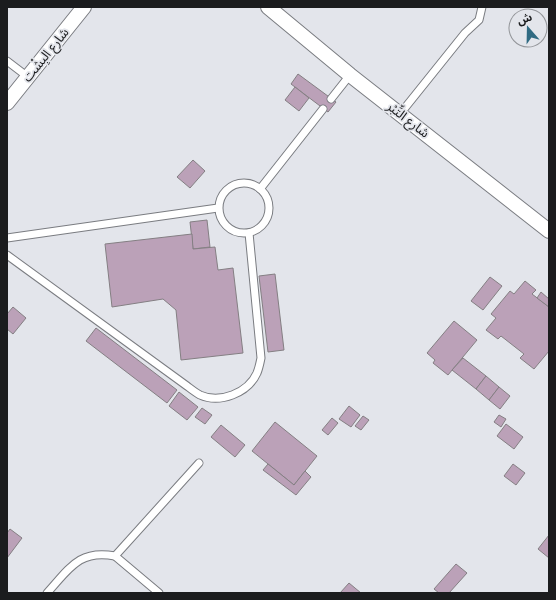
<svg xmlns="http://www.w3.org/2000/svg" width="556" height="600" font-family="Spectral,'Noto Sans Arabic',serif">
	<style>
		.building { fill: #bba1b8; stroke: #847f83 }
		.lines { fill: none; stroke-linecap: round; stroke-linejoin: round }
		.lane-casing { stroke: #7a7c81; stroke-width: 9 }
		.street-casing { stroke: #7a7c81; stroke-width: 16 }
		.lane { stroke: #fff; stroke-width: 7 }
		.street { stroke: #fff; stroke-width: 14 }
		.labels { text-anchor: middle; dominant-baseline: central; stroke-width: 3.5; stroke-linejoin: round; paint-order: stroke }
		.street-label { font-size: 13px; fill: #1b1c1e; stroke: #e3e5eb }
	</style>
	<rect width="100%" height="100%" fill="#e3e5eb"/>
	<g class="building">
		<polygon points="298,74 336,102 328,112 291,84"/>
		<polygon points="295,87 309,98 299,111 285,100"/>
		<polygon points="193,160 205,171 190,188 177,177"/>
		<polygon points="207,220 210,247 193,249 190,222"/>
		<polygon points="192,234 193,249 215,247 218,270 233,268 243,353 181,360 176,310 163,299 112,307 105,244"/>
		<polygon points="275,274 284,350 268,352 259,276"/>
		<polygon points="490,277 502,286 483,310 471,301"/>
		<polygon points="525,281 536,290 532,294 549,307 549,351 534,369 520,358 524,354 501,336 498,339 486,330 496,318 491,314 510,291 514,294"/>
		<polygon points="541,292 549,299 549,307 537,298"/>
		<polygon points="13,307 26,318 13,334 7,329 7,314"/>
		<polygon points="454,321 477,340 448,375 433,363 435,360 427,353"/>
		<polygon points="96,328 177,390 167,403 86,341"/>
		<polygon points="463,358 486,376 476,389 452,370"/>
		<polygon points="486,376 499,387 489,400 476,389"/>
		<polygon points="499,387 510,396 500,409 489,400"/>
		<polygon points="179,392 198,407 187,420 169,406"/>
		<polygon points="349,406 360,415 351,427 339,419"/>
		<polygon points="202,408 212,415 205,424 195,417"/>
		<polygon points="499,415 506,419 501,427 494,422"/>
		<polygon points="363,416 369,420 361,430 355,426"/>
		<polygon points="332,418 338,423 328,435 322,430"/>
		<polygon points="275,422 317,456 294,485 252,451"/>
		<polygon points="506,424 523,437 514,449 497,436"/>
		<polygon points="221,425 245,445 235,457 211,437"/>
		<polygon points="268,464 294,485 305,471 311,477 296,495 263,470"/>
		<polygon points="513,464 525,473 516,485 504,476"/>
		<polygon points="10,529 22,538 7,558 7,533"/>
		<polygon points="549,535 549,558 538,549"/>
		<polygon points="456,564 467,573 449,593 439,593 434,589"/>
		<polygon points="349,583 361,593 340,593"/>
	</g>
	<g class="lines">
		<g class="lane-casing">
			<g id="lane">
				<polyline points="7,61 28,77"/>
				<polyline points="331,99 350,75"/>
				<polyline points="400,114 465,33 479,20 482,7"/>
				<circle cx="244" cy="208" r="25"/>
				<polyline points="260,189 323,109"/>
				<polyline points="7,238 218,208"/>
				<path d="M7 255 187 386C191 389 196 393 200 395 220 404 248 393 257 373 259 368 260 363 261 358L249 233"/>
				<polyline points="115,556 159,593"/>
				<path d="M47 593C69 569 79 549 115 556L199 463"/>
			</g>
		</g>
		<g class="street-casing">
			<g id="street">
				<polyline points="268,7 350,75 549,231"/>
				<polyline points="7,103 84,7"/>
			</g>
		</g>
		<use href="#lane" class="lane"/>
		<use href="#street" class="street"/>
	</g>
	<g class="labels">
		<g class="street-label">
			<text transform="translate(46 55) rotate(-51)">شارع البِشْت</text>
			<text transform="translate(408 120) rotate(38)">شارع التِّبْر</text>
		</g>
	</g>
	<rect width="556" height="600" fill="none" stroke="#1b1c1e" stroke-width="16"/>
	<g transform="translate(528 28) rotate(340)"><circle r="19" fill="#e3e5eb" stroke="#939599"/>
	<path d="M0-3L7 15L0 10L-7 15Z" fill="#2f6a82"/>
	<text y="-6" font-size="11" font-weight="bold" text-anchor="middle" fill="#1b1c1e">ش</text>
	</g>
</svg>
